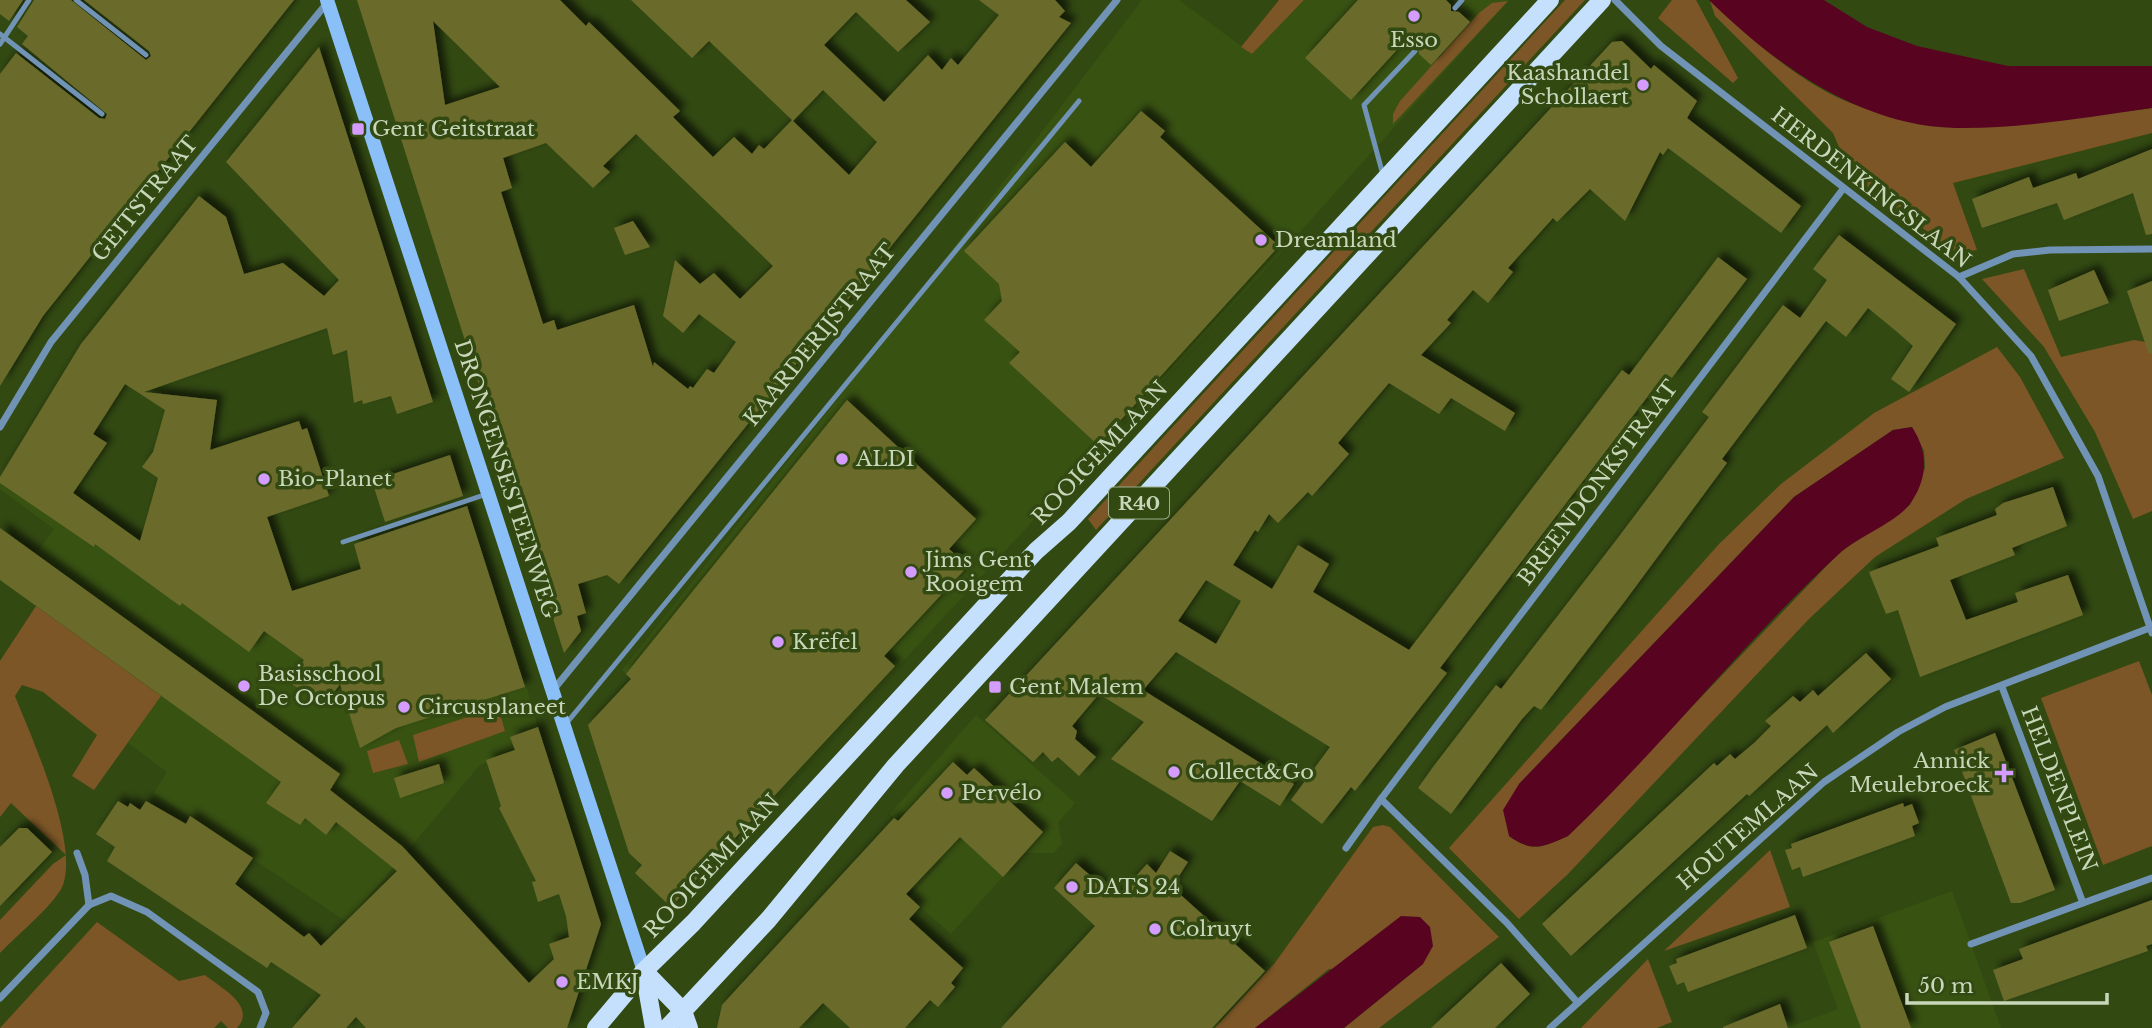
<svg xmlns="http://www.w3.org/2000/svg" width="2152" height="1028" font-family="'Libre Baskerville',serif">
	<style>
		.built { fill: #385212 }
		.green { fill: #7c5626; fill-rule: evenodd }
		.water { fill: #580421 }
		.building { fill: #6a6b2c; fill-rule: evenodd; filter: url(#shadow) }
		.lines { fill: none; stroke-linecap: round; stroke-linejoin: round }
		.lane { stroke: #7193b5; stroke-width: 5 }
		.street { stroke: #7193b5; stroke-width: 7 }
		.secondary { stroke: #8ac0f7; stroke-width: 14 }
		.primary { stroke: #c5e0fc; stroke-width: 18 }
		.poi-dot { fill: #d39cfd; stroke: #324912; stroke-width: 2.5 }
		.labels { text-anchor: middle; dominant-baseline: central; stroke-width: 7; stroke-linejoin: round; paint-order: stroke }
		.shield { fill: #324912; stroke: #9bac88; stroke-width: 2 }
		.shield-label { font-size: 19px; font-weight: bold; fill: #c8d7ba }
		.poi-label { font-size: 21px; fill: #c8d7ba; stroke: #324912; text-anchor: start }
		.street-label { font-size: 21px; fill: #c8d7ba; stroke: #324912 }
	</style>
	<defs>
		<filter id="shadow"><feDropShadow dx="6" dy="-6" stdDeviation="3.5" flood-color="#0009"/></filter>
	</defs>
	<rect width="100%" height="100%" fill="#324912"/>
	<g class="built">
		<polygon points="1142,0 1179,0 1252,54 1304,0 1509,0 1281,253 769,806 622,670 842,394"/>
		<polygon points="16,451 341,687 511,633 538,727 515,750 479,766 347,922 154,793 167,772 128,743 161,696 10,587 54,529 0,489 0,480"/>
		<polygon points="976,715 1075,803 1058,823 1062,843 1054,853 1024,853 951,934 909,897 942,862 890,814"/>
		<polygon points="1952,891 2001,1028 1787,1028 1838,1009 1813,942"/>
	</g>
	<g class="green">
		<polygon points="1279,0 1304,0 1252,54 1241,47"/>
		<polygon points="1565,0 1585,0 1096,530 1088,519"/>
		<polygon points="1672,0 1696,0 1738,78 1733,83 1658,18"/>
		<polygon points="1508,1 1393,124 1393,114 1400,101 1479,13 1492,3"/>
		<path d="M1710 1C1744 31 1778 64 1818 87 1918 146 2043 122 2152 108V133L1953 183 1977 250 1956 253 1851 175 1833 133 1715 16Z"/>
		<polygon points="2024,269 2061,357 2134,340 2152,343 2152,511 2133,519 2095,432 2044,347 1982,279"/>
		<path d="M1997 347 2020 377 2064 458 1966 499 1875 557 1809 619 1568 874 1519 919 1449 848 1719 544 1781 484 1874 413ZM1912 427 1924 451 1925 468 1910 505 1840 552 1568 836C1543 847 1533 853 1509 836L1519 784 1794 497 1893 430Z"/>
		<path d="M36 606 161 696 94 790 72 776 97 735 43 692 22 685 15 696C31 736 84 852 60 891 45 913 19 933 0 953V920L53 864 66 855 11 803 0 817V661Z"/>
		<polygon points="2139,661 2152,695 2152,846 2103,865 2041,698"/>
		<polygon points="498,707 505,731 419,762 413,735"/>
		<polygon points="399,740 408,764 373,773 367,751"/>
		<polygon points="1383,825 1390,827 1499,937 1379,1028 1344,1028 1423,964 1329,969 1255,1028 1215,1028 1274,964 1373,827"/>
		<polygon points="1770,850 1790,907 1664,951"/>
		<path d="M97 922 179 981 205 975C221 988 257 1006 237 1028H228L221 1021 214 1028H0Z"/>
		<polygon points="1648,959 1672,1022 1657,1028 1581,1028"/>
	</g>
	<g class="water">
		<path d="M1709 0H1824L1867 27 1917 46 2008 66H2152V108C2087 117 2021 129 1955 128 1860 126 1774 64 1709 0Z"/>
		<path d="M1912 427C1928 452 1928 476 1912 501 1899 522 1858 536 1839 554 1743 642 1663 746 1568 836 1543 847 1533 853 1509 836L1503 810 1519 784 1794 497 1893 430Z"/>
		<polygon points="1401,916 1420,917 1430,927 1433,946 1423,964 1344,1028 1255,1028"/>
	</g>
	<g class="building">
		<polygon points="0,0 23,0 9,21 0,14"/>
		<polygon points="34,0 71,0 146,60 151,56 149,51 84,0 294,0 43,316 0,386 0,74 16,53 99,118 105,119 107,114 22,44 28,36 17,27"/>
		<path d="M357 0H560L586 26 589 22 680 111 673 117 713 157 734 137 752 154 759 145 764 149 792 120 709 41 692 58 631 0H906L930 22 898 52 856 12 824 45 884 102 928 55 942 70 951 58 958 65 999 15 979 0H1055L1065 11 1059 17 1071 23 619 584 607 575 578 584 586 613 577 616 581 631 564 653ZM433 21 500 87 445 105ZM823 90 877 142 849 175 793 121ZM636 134 773 266 740 299 714 273 700 284 675 260 663 316 683 333 699 314 736 342 714 373 707 369 693 388 690 386 688 389 654 362 653 367 634 305 557 330 554 320 543 324 501 192 512 188 503 158 546 143 593 188 610 172 603 166Z"/>
		<polygon points="1358,0 1446,0 1451,5 1451,11 1459,12 1470,22 1431,65 1419,54 1418,47 1411,47 1405,41 1351,100 1305,58"/>
		<path d="M1622 41 1651 69 1654 65 1697 101 1687 118 1801 206 1781 233 1668 148 1663 155 1660 152 1625 221 1590 189 1557 222 1553 218 1508 268 1513 272 1488 303 1473 290 1447 320 1451 323 1421 355 1515 413 1505 431 1451 398 1439 414 1389 383 1338 443 1349 454 1312 496 1308 492 1278 523 1269 514 1258 532 1255 530 1233 565 1272 589 1298 545 1329 564 1313 592 1409 650 1622 370 1629 375 1718 257 1747 279 1671 379 1665 374 1622 430 1440 668 1447 673 1355 791 1351 787 1322 824 1291 800 1330 747 1176 652 1143 690 1294 784 1280 806 1240 781 1212 821 1111 759 1144 722 1099 694 1072 726 1077 731 1075 739 1096 757 1079 776 1058 757 1052 762 1043 752 1033 762 985 720 1612 42ZM1206 580 1241 601 1216 644 1178 621Z"/>
		<path d="M319 47 433 402 397 414 391 396 363 404 362 400 354 403 347 350 333 355 327 328 144 392 217 400 210 450 299 421 302 430 307 428 329 496 267 517 292 591 361 569 354 544 467 506 525 687 396 728 360 748 340 684 324 706 289 682 304 660 264 631 249 652 182 603 180 606 95 544 94 547 0 483V477L81 344 199 196 226 217 244 274 283 263 324 296 339 280 226 162ZM125 384 165 410 153 452 142 467 158 478 140 541 73 493 107 443 93 434Z"/>
		<polygon points="1141,111 1165,131 1160,137 1279,246 1098,445 1009,363 1020,352 984,320 1002,301 999,284 964,251 1065,142 1091,167"/>
		<polygon points="2152,149 2152,234 2146,235 2133,193 2064,220 2057,203 1982,228 1972,199 2029,177 2033,188 2076,173 2078,179"/>
		<polygon points="633,221 650,247 625,255 614,228"/>
		<polygon points="1839,235 1956,324 1909,392 1891,379 1913,346 1896,331 1868,308 1846,337 1826,321 1722,459 1727,463 1625,601 1541,710 1534,706 1522,719 1451,814 1418,788 1433,767 1496,685 1501,689 1614,543 1709,417 1702,412 1783,305 1800,318 1827,280 1813,269"/>
		<polygon points="2094,270 2109,303 2059,321 2048,290"/>
		<polygon points="2152,281 2152,353 2149,354 2127,291"/>
		<polygon points="847,400 976,519 949,549 968,566 884,656 895,666 671,907 635,873 642,865 629,853 588,725 631,679 626,674"/>
		<polygon points="450,455 463,496 385,522 372,481"/>
		<polygon points="2053,487 2067,526 2012,548 2015,555 1950,580 1966,620 2018,602 2015,593 2068,575 2083,615 1920,677 1898,610 1886,614 1869,572 1939,546 1936,538 1997,515 1995,509 2003,503"/>
		<polygon points="0,528 340,774 330,790 402,846 529,983 554,959 549,944 569,937 566,916 559,894 538,902 532,882 536,881 499,808 501,806 486,760 515,750 510,737 538,727 601,924 567,1028 366,1028 356,1017 346,1028 292,1028 321,995 271,962 267,968 107,861 115,847 96,834 118,801 128,807 130,803 140,810 146,801 186,824 190,816 253,858 235,884 304,937 309,933 321,946 397,871 336,822 326,835 305,818 300,825 266,803 281,782 0,580"/>
		<polygon points="1866,653 1891,679 1833,733 1827,725 1749,796 1747,794 1571,956 1542,924 1714,763 1717,766 1730,754 1735,759 1754,743 1771,726 1765,721 1793,696 1800,702 1813,690 1818,696"/>
		<polygon points="1995,733 2055,890 2020,903 2011,903 1954,750"/>
		<polygon points="953,762 967,775 974,768 1043,832 1003,877 960,837 906,894 920,907 909,919 963,968 951,983 955,987 938,1007 930,1000 905,1028 850,1028 823,1003 799,1028 717,1028 722,1005 894,818 898,821"/>
		<polygon points="439,764 444,783 400,798 394,778"/>
		<polygon points="1903,803 1904,807 1912,804 1919,823 1912,826 1915,836 1803,877 1800,867 1792,870 1785,850 1792,848 1791,844"/>
		<polygon points="19,828 27,828 52,852 0,906 0,847"/>
		<polygon points="1170,851 1188,862 1172,887 1265,971 1212,1028 1001,1028 1095,926 1054,888 1076,863 1116,898 1147,864 1156,873"/>
		<polygon points="2152,900 2152,944 2146,946 2148,951 2004,1001 1993,970 2023,959 2019,949"/>
		<polygon points="1795,915 1807,948 1688,992 1684,982 1677,985 1669,966 1677,963 1676,959"/>
		<polygon points="1873,926 1911,1028 1861,1028 1829,942"/>
		<polygon points="1501,963 1530,994 1495,1028 1431,1028"/>
		<polygon points="1780,1004 1788,1028 1723,1028 1723,1027"/>
	</g>
	<g class="lines">
		<g class="lane">
			<polyline points="76,0 146,55"/>
			<polyline points="1455,8 1462,0"/>
			<polyline points="0,34 102,114"/>
			<polyline points="0,44 29,0"/>
			<polyline points="1383,175 1364,105 1415,51"/>
			<polyline points="343,542 487,494"/>
			<polyline points="565,725 1079,101"/>
		</g>
		<g class="street">
			<polyline points="1615,0 1661,46 1959,277 2031,356 2098,476 2152,633"/>
			<polyline points="1959,277 2013,254 2050,250 2152,249"/>
			<polyline points="0,427 51,342 327,3"/>
			<polyline points="2002,687 2083,903 2152,878"/>
			<polyline points="554,689 1117,0"/>
			<polyline points="1346,848 1381,799"/>
			<polyline points="77,853 85,875 89,905"/>
			<polyline points="1971,944 2083,903"/>
			<polyline points="0,998 89,905 111,896 147,912 258,992 266,1013 260,1028"/>
			<polyline points="1578,1003 1507,923 1381,799 1843,189"/>
			<polyline points="1550,1028 1824,782 1898,732 1945,707 2152,627"/>
		</g>
		<polyline class="secondary" points="327,0 644,971"/>
		<g class="primary">
			<polyline points="644,971 683,1011 689,1028"/>
			<polyline points="644,971 654,1028"/>
			<polyline points="596,1028 644,971 693,923 1036,551 1069,522 1550,0"/>
			<polyline points="667,1028 768,920 896,765 1602,0"/>
		</g>
	</g>
	<g class="poi-dot">
		<circle cx="1414" cy="16" r="7"/>
		<circle cx="1643" cy="85" r="7"/>
		<rect x="351" y="122" width="14" height="14" rx="3.5"/>
		<circle cx="1261" cy="240" r="7"/>
		<circle cx="842" cy="459" r="7"/>
		<circle cx="264" cy="479" r="7"/>
		<circle cx="911" cy="572" r="7"/>
		<circle cx="778" cy="642" r="7"/>
		<circle cx="244" cy="686" r="7"/>
		<rect x="988" y="680" width="14" height="14" rx="3.5"/>
		<circle cx="404" cy="707" r="7"/>
		<circle cx="1174" cy="772" r="7"/>
		<path d="M2000.5 762.5h7v7h7v7h-7v7h-7v-7h-7v-7h7z"/>
		<circle cx="947" cy="793" r="7"/>
		<circle cx="1072" cy="887" r="7"/>
		<circle cx="1155" cy="929" r="7"/>
		<circle cx="562" cy="982" r="7"/>
	</g>
	<g class="labels">
		<rect class="shield" x="1109" y="487.5" width="60" height="31" rx="5"/>
		<g class="shield-label">
			<text x="1139" y="503">R40</text>
		</g>
		<g class="poi-label">
			<text x="1414" y="40" text-anchor="middle">Esso</text>
			<text x="1629" y="73" text-anchor="end">Kaashandel<tspan x="1629" dy="24">Schollaert</tspan></text>
			<text x="372" y="129">Gent Geitstraat</text>
			<text x="1275" y="240">Dreamland</text>
			<text x="856" y="459">ALDI</text>
			<text x="278" y="479">Bio-Planet</text>
			<text x="925" y="560">Jims Gent<tspan x="925" dy="24">Rooigem</tspan></text>
			<text x="792" y="642">Krëfel</text>
			<text x="258" y="674">Basisschool<tspan x="258" dy="24">De Octopus</tspan></text>
			<text x="1009" y="687">Gent Malem</text>
			<text x="418" y="707">Circusplaneet</text>
			<text x="1990" y="761" text-anchor="end">Annick<tspan x="1990" dy="24">Meulebroeck</tspan></text>
			<text x="1188" y="772">Collect&amp;Go</text>
			<text x="961" y="793">Pervélo</text>
			<text x="1086" y="887">DATS 24</text>
			<text x="1169" y="929">Colruyt</text>
			<text x="576" y="982">EMKJ</text>
		</g>
		<g class="street-label">
			<text transform="translate(1871 188) rotate(38)">HERDENKINGSLAAN</text>
			<text transform="translate(145 199) rotate(-51)">GEITSTRAAT</text>
			<text transform="translate(820 335) rotate(-51)">KAARDERIJSTRAAT</text>
			<text transform="translate(1100 453) rotate(-47)">ROOIGEMLAAN</text>
			<text transform="translate(506 479) rotate(72)">DRONGENSESTEENWEG</text>
			<text transform="translate(1598 483) rotate(-53)">BREENDONKSTRAAT</text>
			<text transform="translate(2059 789) rotate(69)">HELDENPLEIN</text>
			<text transform="translate(1748 827) rotate(-41)">HOUTEMLAAN</text>
			<text transform="translate(712 866) rotate(-47)">ROOIGEMLAAN</text>
		</g>
	</g>
	<path d="M1907 993v10h200v-10" fill="none" stroke="#c8d7ba" stroke-width="3.5"/>
	<text x="1918" y="993" font-size="21" fill="#c8d7ba" stroke="#324912" stroke-width="5" paint-order="stroke">50 m</text>
</svg>
